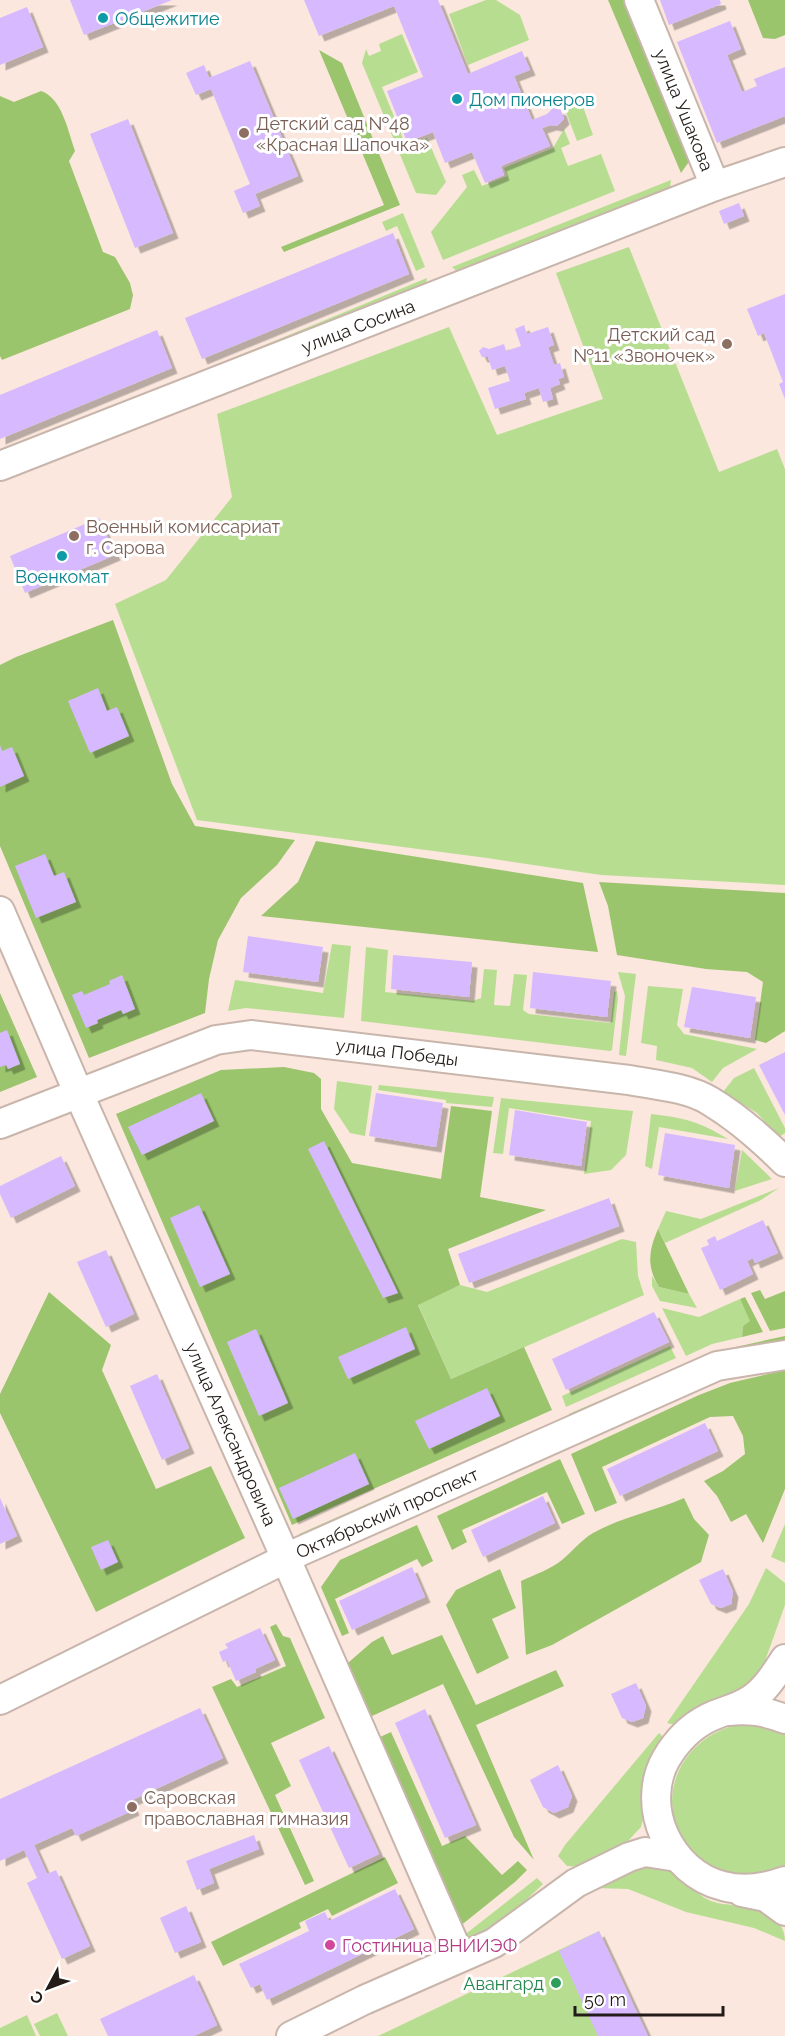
<svg xmlns="http://www.w3.org/2000/svg" width="785" height="2036" font-family="Raleway,sans-serif">
	<style>
		.green { fill: #b7de90 }
		.forest { fill: #9bc56d }
		.building { fill: #d6b9ff; filter: url(#shadow) }
		.lines { fill: none; stroke-linecap: round; stroke-linejoin: round }
		.minor-casing { stroke: #c8b5ab; stroke-width: 32 }
		.minor { stroke: #fff; stroke-width: 28 }
		.culture-dot { fill: #0f9aa8; stroke: #fff; stroke-width: 2 }
		.education-dot { fill: #8d6e63; stroke: #fff; stroke-width: 2 }
		.hotel-dot { fill: #d1479c; stroke: #fff; stroke-width: 2 }
		.leisure-dot { fill: #2e9e5b; stroke: #fff; stroke-width: 2 }
		.labels { text-anchor: middle; dominant-baseline: central; stroke-width: 6; stroke-linejoin: round; paint-order: stroke }
		.culture-label { font-size: 18px; fill: #0d838f; stroke: #fff; text-anchor: start }
		.street-label { font-size: 18px; fill: #221b18; stroke: #fff }
		.education-label { font-size: 18px; fill: #785e54; stroke: #fff; text-anchor: start }
		.hotel-label { font-size: 18px; fill: #b23c85; stroke: #fff; text-anchor: start }
		.leisure-label { font-size: 18px; fill: #27864d; stroke: #fff; text-anchor: end }
	</style>
	<defs>
		<filter id="shadow"><feDropShadow dx="5.5" dy="5.5" stdDeviation="0" flood-color="#0004"/></filter>
	</defs>
	<rect width="100%" height="100%" fill="#fbe7dd"/>
	<g class="green">
		<polygon points="486,0 496,0 520,15 529,40 468,65 449,14"/>
		<polygon points="402,34 418,72 382,87 406,146 427,138 446,182 436,195 416,193 362,63 366,49 369,56 381,51 379,44"/>
		<polygon points="580,98 593,135 577,141 563,104"/>
		<polygon points="564,129 570,144 561,148 568,166 601,154 615,191 443,260 431,232 467,187 462,175 474,170 482,186 507,176 504,168 553,148"/>
		<polygon points="671,180 670,188 461,275 452,267"/>
		<polygon points="403,213 425,267 416,271 397,226 386,231 382,222"/>
		<polygon points="629,247 719,472 777,449 785,469 785,885 601,875 487,858 197,820 115,604 166,580 232,497 217,414 449,327 497,435 603,399 556,273"/>
		<polygon points="427,278 425,288 215,374 209,368"/>
		<polygon points="332,944 351,946 344,1018 246,1008 228,1011 235,980 323,993"/>
		<polygon points="366,947 388,950 385,992 473,1001 481,998 484,969 497,970 494,1005 510,1006 514,974 527,975 523,1010 529,1014 610,1023 611,1022 614,992 617,991 618,998 612,1050 610,1051 361,1021"/>
		<polygon points="618,972 636,974 626,1056 619,1055 625,996"/>
		<polygon points="648,986 683,989 677,1025 684,1034 757,1049 723,1068 712,1082 692,1068 656,1060 657,1046 641,1043"/>
		<polygon points="754,1068 785,1128 785,1133 779,1137 757,1113 723,1092 734,1078"/>
		<polygon points="337,1081 372,1086 365,1136 350,1133 334,1109"/>
		<polygon points="379,1085 494,1097 492,1107 446,1103 446,1100 378,1090"/>
		<polygon points="501,1098 633,1111 626,1155 611,1170 584,1174 591,1121 509,1108 503,1154 493,1153"/>
		<path d="M651 1114C685 1118 698 1121 728 1139L659 1127 652 1169 645 1166Z"/>
		<polygon points="742,1150 772,1179 735,1191"/>
		<polygon points="779,1188 761,1200 665,1243 658,1229 666,1211 701,1219"/>
		<polygon points="622,1239 636,1242 638,1276 644,1295 451,1379 418,1304 460,1285 487,1292"/>
		<polygon points="652,1276 659,1287 689,1294 697,1308 660,1301 652,1286"/>
		<polygon points="740,1299 751,1321 743,1326 742,1337 712,1344 686,1356 662,1308 699,1317"/>
		<polygon points="670,1346 676,1358 566,1407 562,1396"/>
		<polygon points="560,1419 565,1427 303,1543 299,1534"/>
		<polygon points="785,1524 785,1563 771,1557"/>
		<polygon points="766,1568 785,1583 785,1605 760,1675 754,1683 676,1725 667,1723 749,1604"/>
		<path d="M742 1724H755L785 1734V1865C770 1874 753 1876 736 1874 720 1872 706 1864 695 1853 647 1806 680 1734 742 1724Z"/>
		<polygon points="659,1733 664,1738 641,1827 627,1842 603,1856 582,1867 567,1866 558,1856 565,1845"/>
		<path d="M639 1864C647 1865 660 1863 667 1867 683 1876 694 1894 711 1901 726 1907 743 1903 758 1908 773 1914 785 1925 785 1941L754 1928 686 1912 628 1889 596 1888Z"/>
		<polygon points="537,1878 543,1884 522,1904 489,1930 472,1941 458,1940"/>
		<polygon points="599,1931 648,2036 378,2036"/>
		<polygon points="57,2013 68,2036 40,2036 34,2024"/>
		<polygon points="27,2015 36,2036 0,2036 0,2028"/>
	</g>
	<g class="forest">
		<polygon points="608,0 629,0 693,156 681,173"/>
		<polygon points="748,0 785,0 785,35 775,39 763,38"/>
		<polygon points="319,50 342,63 400,205 284,252 281,247 384,205"/>
		<path d="M41 91C62 98 68 131 75 151L69 161 103 252 115 257 130 283 133 295 130 309 2 360 0 356V96L14 102Z"/>
		<polygon points="113,620 172,784 195,826 295,840 277,865 241,898 218,940 209,979 205,1013 89,1058 0,846 0,665 16,657"/>
		<polygon points="316,841 583,883 598,952 261,916 298,882"/>
		<polygon points="599,882 785,893 785,1031 766,1043 755,1040 763,982 747,972 706,969 617,955 608,906"/>
		<polygon points="0,993 37,1077 0,1092"/>
		<polygon points="284,1067 314,1073 321,1079 321,1109 352,1163 441,1179 451,1106 492,1111 480,1197 546,1210 448,1249 460,1285 418,1305 451,1379 524,1347 552,1410 292,1525 116,1114 221,1070"/>
		<path d="M658 1229 689 1294 659 1287C646 1266 649 1250 658 1229Z"/>
		<polygon points="760,1290 765,1299 785,1291 785,1328 770,1331 751,1293"/>
		<polygon points="49,1292 111,1345 102,1370 156,1489 211,1466 245,1538 96,1612 0,1413 0,1394"/>
		<polygon points="745,1297 763,1332 742,1337 743,1326 750,1321 740,1299"/>
		<polygon points="785,1336 785,1344 572,1422 569,1414 713,1352"/>
		<polygon points="785,1370 785,1489 763,1543 746,1514 731,1522 717,1496 704,1481 723,1471 745,1454 743,1436 733,1416 710,1417 602,1467 617,1503 595,1512 571,1454 699,1395 730,1383"/>
		<polygon points="560,1459 585,1514 562,1524 547,1492 462,1530 467,1542 452,1550 437,1516"/>
		<path d="M684 1498 694 1519 709 1535 701 1562 552 1645 526 1655 521 1581C534 1575 551 1569 562 1560 573 1551 581 1540 593 1533 622 1517 654 1511 684 1498Z"/>
		<polygon points="417,1525 433,1561 422,1567 417,1559 335,1599 349,1633 342,1636 321,1587 340,1560"/>
		<polygon points="500,1569 516,1608 492,1619 509,1658 477,1674 446,1605 456,1590"/>
		<polygon points="276,1624 283,1636 290,1638 325,1718 271,1743 291,1786 275,1795 314,1881 305,1885 212,1687 231,1679 237,1687 286,1666 270,1627"/>
		<polygon points="442,1635 476,1705 556,1670 564,1686 476,1725 534,1860 514,1837 443,1684 363,1720 341,1669 372,1642 383,1636 392,1655"/>
		<polygon points="391,1732 442,1846 465,1836 502,1875 518,1861 527,1870 515,1882 454,1931 369,1742"/>
		<polygon points="385,1857 398,1883 332,1916 328,1909 299,1923 301,1928 223,1966 211,1942"/>
	</g>
	<g class="building">
		<polygon points="70,0 172,0 84,35"/>
		<polygon points="304,0 438,0 468,74 522,51 530,70 514,76 532,120 547,114 553,108 561,110 564,119 557,126 551,125 542,128 550,146 501,166 504,175 485,183 472,152 445,163 433,132 407,142 387,91 423,77 394,6 319,36"/>
		<polygon points="660,0 720,0 721,4 669,25"/>
		<polygon points="27,7 43,47 0,65 0,18"/>
		<polygon points="730,21 741,49 727,55 742,92 757,86 754,79 785,67 785,116 717,143 677,42"/>
		<polygon points="250,61 298,176 255,194 260,206 243,213 234,191 250,184 211,89 196,95 186,73 204,65 209,78"/>
		<polygon points="128,119 173,233 135,248 90,134"/>
		<polygon points="739,203 744,216 724,224 719,211"/>
		<polygon points="393,233 409,274 202,359 185,318"/>
		<polygon points="785,294 785,399 779,384 783,382 764,333 758,336 747,309"/>
		<polygon points="524,325 527,334 548,327 554,345 548,347 554,365 560,363 564,377 558,379 560,384 550,388 553,399 543,402 539,388 524,393 526,399 495,409 488,388 510,381 505,366 492,370 488,357 482,357 479,351 483,347 489,349 504,344 506,351 521,346 515,329"/>
		<polygon points="157,330 172,368 0,439 0,395"/>
		<polygon points="99,518 115,555 25,593 10,556"/>
		<polygon points="98,688 107,711 117,707 129,736 90,753 68,701"/>
		<polygon points="0,745 2,751 12,747 24,776 0,787"/>
		<polygon points="45,854 54,876 64,872 76,902 36,918 15,866"/>
		<polygon points="248,936 323,947 318,982 243,972"/>
		<polygon points="393,955 472,962 469,997 391,989"/>
		<polygon points="533,972 611,981 607,1017 530,1008"/>
		<polygon points="122,975 135,1009 123,1014 121,1010 97,1020 98,1023 86,1028 72,995 82,991 84,995 110,984 109,981"/>
		<polygon points="692,987 756,997 750,1038 684,1027"/>
		<polygon points="7,1030 20,1064 8,1069 6,1065 0,1067 0,1033"/>
		<polygon points="785,1052 785,1115 759,1065"/>
		<polygon points="201,1093 214,1121 142,1155 128,1127"/>
		<polygon points="376,1093 443,1103 436,1147 369,1136"/>
		<polygon points="515,1110 587,1122 581,1166 509,1155"/>
		<polygon points="665,1133 735,1145 729,1188 658,1175"/>
		<polygon points="324,1141 398,1293 383,1298 308,1149"/>
		<polygon points="61,1156 75,1186 11,1218 0,1194 0,1186"/>
		<polygon points="609,1198 619,1226 469,1283 458,1254"/>
		<polygon points="199,1205 230,1274 200,1287 170,1218"/>
		<polygon points="763,1220 778,1253 755,1263 753,1258 747,1261 753,1274 720,1290 701,1248 709,1245 707,1240 715,1236 717,1241"/>
		<polygon points="106,1250 134,1314 106,1327 77,1262"/>
		<polygon points="654,1312 669,1342 566,1390 552,1359"/>
		<polygon points="406,1327 415,1349 348,1379 338,1357"/>
		<polygon points="256,1329 288,1403 259,1416 227,1342"/>
		<polygon points="157,1374 189,1448 162,1460 130,1386"/>
		<polygon points="487,1388 500,1416 429,1449 415,1421"/>
		<polygon points="705,1423 718,1451 620,1496 607,1469"/>
		<polygon points="355,1453 369,1484 293,1519 279,1488"/>
		<polygon points="543,1496 555,1523 483,1557 471,1530"/>
		<polygon points="0,1498 17,1536 0,1544"/>
		<polygon points="108,1540 118,1562 101,1570 91,1547"/>
		<polygon points="412,1567 425,1597 352,1630 339,1601"/>
		<polygon points="723,1569 733,1592 731,1604 721,1608 711,1604 699,1580"/>
		<polygon points="260,1628 275,1660 255,1669 256,1672 236,1681 227,1660 223,1662 219,1652 228,1648 225,1644"/>
		<polygon points="636,1683 646,1706 643,1718 632,1722 622,1718 611,1694"/>
		<polygon points="200,1708 223,1758 130,1801 134,1810 76,1836 72,1828 34,1845 47,1874 56,1870 90,1946 62,1959 27,1883 37,1878 24,1850 0,1861 0,1799"/>
		<polygon points="425,1709 476,1825 445,1838 395,1723"/>
		<polygon points="329,1746 379,1854 349,1868 299,1760"/>
		<polygon points="558,1765 572,1796 568,1807 554,1813 543,1807 530,1780"/>
		<polygon points="254,1835 259,1849 209,1869 214,1883 197,1890 186,1861"/>
		<polygon points="395,1889 414,1929 267,2000 260,1984 251,1988 239,1964 309,1931 305,1921 325,1912 329,1921"/>
		<polygon points="186,1906 201,1942 175,1953 160,1918"/>
		<polygon points="599,1931 648,2036 598,2036 559,1951"/>
		<polygon points="194,1975 217,2025 194,2036 108,2036 100,2019"/>
	</g>
	<g class="lines">
		<g class="minor-casing">
			<g id="minor">
				<polyline points="639,0 715,186"/>
				<polyline points="0,466 715,186 785,162"/>
				<polyline points="0,911 78,1092 276,1536 460,1957"/>
				<path d="M0 1124 216 1040 251 1035 629 1080C655 1085 687 1087 710 1101 735 1116 764 1141 785 1162"/>
				<path d="M785 1659C775 1674 765 1691 750 1700 736 1709 722 1711 708 1718 690 1727 676 1742 666 1759 639 1807 670 1873 723 1886 744 1892 765 1888 785 1881"/>
				<polyline points="0,1700 301,1551 717,1366 785,1355"/>
				<path d="M728 1711C749 1709 765 1711 785 1719"/>
				<polyline points="742,1892 766,1897 785,1911"/>
				<polyline points="291,2036 364,2000 494,1943 576,1883 629,1857 645,1852 677,1857"/>
			</g>
		</g>
		<use href="#minor" class="minor"/>
	</g>
	<g class="culture-dot">
		<circle cx="103" cy="18" r="6"/>
		<circle cx="457" cy="99" r="6"/>
		<circle cx="62" cy="556" r="6"/>
	</g>
	<g class="education-dot">
		<circle cx="244" cy="133" r="6"/>
		<circle cx="727" cy="344" r="6"/>
		<circle cx="74" cy="536" r="6"/>
		<circle cx="132" cy="1807" r="6"/>
	</g>
	<circle class="hotel-dot" cx="330" cy="1945" r="6"/>
	<circle class="leisure-dot" cx="556" cy="1983" r="6"/>
	<g class="labels">
		<g class="culture-label">
			<text x="115" y="18">Общежитие</text>
			<text x="469" y="99">Дом пионеров</text>
			<text x="62" y="576" text-anchor="middle">Военкомат</text>
		</g>
		<g class="street-label">
			<text transform="translate(684 110) rotate(68)">улица Ушакова</text>
			<text transform="translate(358 326) rotate(-21)">улица Сосина</text>
			<text transform="translate(397 1052) rotate(7)">улица Победы</text>
			<text transform="translate(231 1434) rotate(66)">улица Александровича</text>
			<text transform="translate(387 1513) rotate(-24)">Октябрьский проспект</text>
		</g>
		<g class="education-label">
			<text x="256" y="123">Детский сад №48<tspan x="256" dy="21">«Красная Шапочка»</tspan></text>
			<text x="715" y="334" text-anchor="end">Детский сад<tspan x="715" dy="21">№11 «Звоночек»</tspan></text>
			<text x="86" y="526">Военный комиссариат<tspan x="86" dy="21">г. Сарова</tspan></text>
			<text x="144" y="1797">Саровская<tspan x="144" dy="21">православная гимназия</tspan></text>
		</g>
		<g class="hotel-label">
			<text x="342" y="1945">Гостиница ВНИИЭФ</text>
		</g>
		<g class="leisure-label">
			<text x="544" y="1983">Авангард</text>
		</g>
	</g>
	<g transform="translate(48 1988) rotate(229)" stroke="#ffffff" stroke-width="4.5" paint-order="stroke">
	<path d="M0-4.5L10 22L0 15L-10 22Z" fill="#221b18"/>
	<text y="-9" font-size="16" font-weight="bold" text-anchor="middle" fill="#221b18">С</text>
	</g>
	<path d="M575 2006v9h148v-9" fill="none" stroke="#221b18" stroke-width="3"/>
	<text x="584" y="2006" font-size="18" fill="#221b18" stroke="#ffffff" stroke-width="4.5" paint-order="stroke">50 m</text>
</svg>
